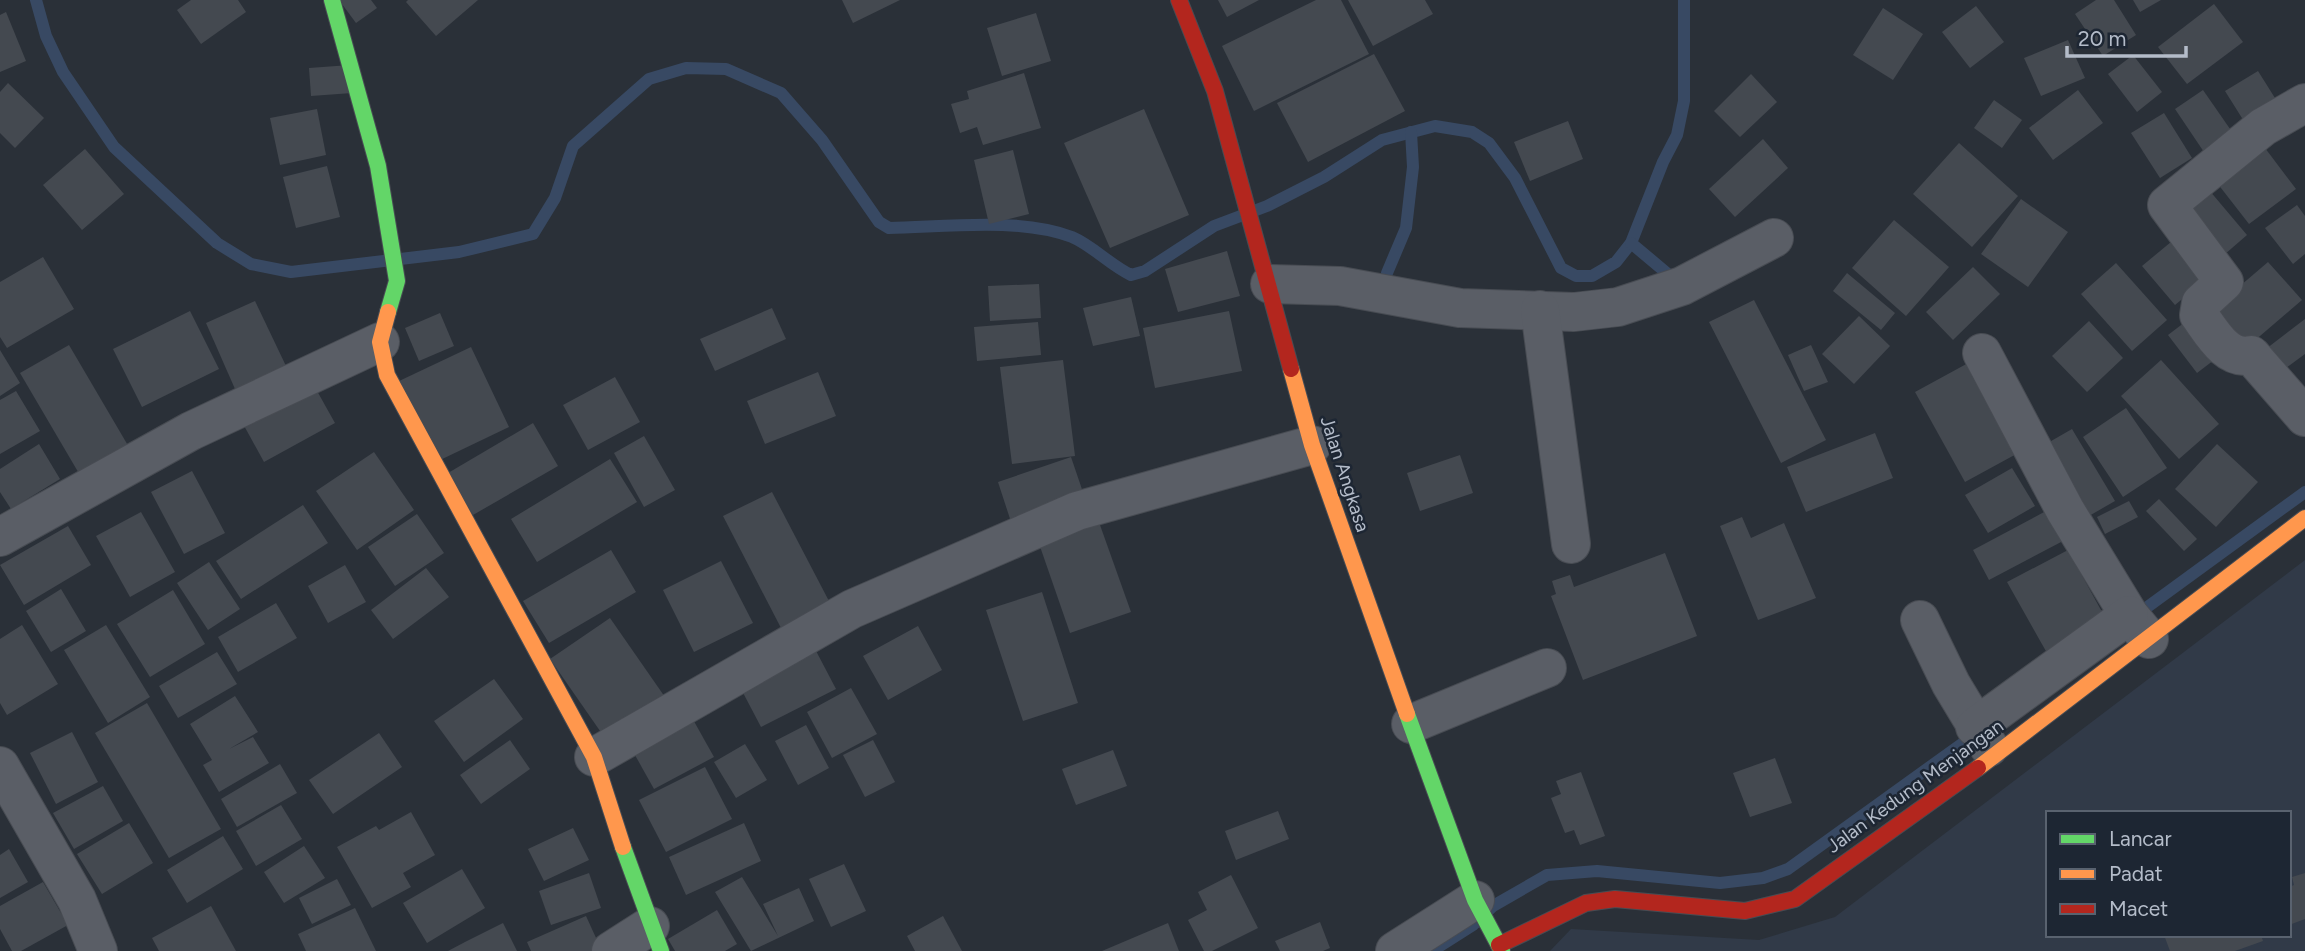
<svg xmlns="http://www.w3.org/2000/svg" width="2305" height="951" font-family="Figtree,sans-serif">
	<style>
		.airport { fill: #313a48; fill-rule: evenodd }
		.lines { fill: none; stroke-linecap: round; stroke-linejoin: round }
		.stream { stroke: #384963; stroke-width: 12 }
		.building { fill: #444950 }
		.street-casing { stroke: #484c53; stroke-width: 40 }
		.fast-casing { stroke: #484c53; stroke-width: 18 }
		.slow-casing { stroke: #484c53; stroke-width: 18 }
		.jam-casing { stroke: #484c53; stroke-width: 18 }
		.street { stroke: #5a5e66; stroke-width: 38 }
		.fast { stroke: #63d668; stroke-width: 16 }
		.slow { stroke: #ff974d; stroke-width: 16 }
		.jam { stroke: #b3261e; stroke-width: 16 }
		.labels { text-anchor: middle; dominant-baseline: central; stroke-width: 5; stroke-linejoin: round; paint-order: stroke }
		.street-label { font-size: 19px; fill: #b4bcc9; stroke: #1d2633 }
	</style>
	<rect width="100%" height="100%" fill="#2a3038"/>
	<path class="airport" d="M2305 560V951H1550L1571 929 1759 940 1835 917ZM2048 813H2289V935H2048Z"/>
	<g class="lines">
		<g class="stream">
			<path d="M36 0 46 36 63 72 114 147 217 243 251 264 291 272 459 252 533 234 555 198 573 146 649 79 686 68 726 69 781 93 822 140 879 222 889 228C944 227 1020 217 1072 237 1093 246 1110 265 1131 275L1145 271 1214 226 1267 206 1324 177 1382 140 1435 126 1472 132 1489 143 1515 178 1561 268 1576 276H1592L1616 262 1631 243 1663 162 1677 135 1684 101V0"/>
			<polyline points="1631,243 1675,280"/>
			<polyline points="1387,273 1406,228 1413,167 1411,132"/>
			<polyline points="2135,616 2305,492"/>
			<polyline points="1432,951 1473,925 1493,906 1547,875 1597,871 1720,883 1763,878 1788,869 1977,733"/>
		</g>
	</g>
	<g class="building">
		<polygon points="191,0 238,0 246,12 201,44 177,10"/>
		<polygon points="339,0 371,0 377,8 356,23"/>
		<polygon points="408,0 478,0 436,36 406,2"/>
		<polygon points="842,0 900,0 853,23"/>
		<polygon points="1218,0 1259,0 1227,17"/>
		<polygon points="1316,0 1341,0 1369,54 1254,111 1222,46"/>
		<polygon points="1348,0 1425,0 1433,14 1373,46"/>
		<polygon points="2096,0 2114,0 2136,35 2103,56 2075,14"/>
		<polygon points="2133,0 2161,0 2140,12"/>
		<polygon points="2214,4 2243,42 2187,84 2158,47"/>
		<polygon points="1976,6 2004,42 1970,68 1942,32"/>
		<polygon points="1883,8 1923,34 1893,80 1853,55"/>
		<polygon points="6,12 26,61 0,72 0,15"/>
		<polygon points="1036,13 1051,61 1002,76 987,28"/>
		<polygon points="2068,40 2085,78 2041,96 2024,58"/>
		<polygon points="1374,54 1405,111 1308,162 1277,103"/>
		<polygon points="2133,55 2162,92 2137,112 2108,74"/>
		<polygon points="350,65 352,93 311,96 309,68"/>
		<polygon points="2258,71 2280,106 2247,126 2225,91"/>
		<polygon points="1024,73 1041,128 983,145 977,127 960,133 951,104 969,99 967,91"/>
		<polygon points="1751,74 1777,102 1740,137 1714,111"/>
		<polygon points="8,83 44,118 15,148 0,133 0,92"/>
		<polygon points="2078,90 2103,123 2053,160 2029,128"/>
		<polygon points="2203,90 2237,139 2208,158 2175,109"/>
		<polygon points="1994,100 2022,120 2002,148 1974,128"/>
		<polygon points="317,109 326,155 280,165 270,118"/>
		<polygon points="1144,109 1189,215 1110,248 1064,143"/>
		<polygon points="2164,113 2192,158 2160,178 2131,133"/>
		<polygon points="1568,121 1583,159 1530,181 1514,142"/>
		<polygon points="1763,139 1788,168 1735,217 1709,189"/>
		<polygon points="1959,143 2018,196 1972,247 1913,194"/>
		<polygon points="2262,144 2296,189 2249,224 2214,179"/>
		<polygon points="85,149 124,194 82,230 43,185"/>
		<polygon points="1013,150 1029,214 989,224 974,160"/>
		<polygon points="327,166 340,217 296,228 283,177"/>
		<polygon points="2209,190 2247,235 2217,261 2178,216"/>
		<polygon points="2021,199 2068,232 2028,287 1981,254"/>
		<polygon points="2297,205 2305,216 2305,254 2293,264 2265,228"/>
		<polygon points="1894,220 1949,267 1906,316 1852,268"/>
		<polygon points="2177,237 2209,277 2175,305 2142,266"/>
		<polygon points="1227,251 1240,296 1178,312 1165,269"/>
		<polygon points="43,257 74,309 7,348 0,337 0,282"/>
		<polygon points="2268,262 2302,300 2239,354 2206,315"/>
		<polygon points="2116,263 2167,320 2132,351 2081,294"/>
		<polygon points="1973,267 2000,294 1953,340 1926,312"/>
		<polygon points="1847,273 1895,313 1881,330 1833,291"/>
		<polygon points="1039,284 1041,318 990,321 988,286"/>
		<polygon points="1131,297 1140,336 1093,346 1083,308"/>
		<polygon points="1754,300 1826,440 1781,463 1709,322"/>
		<polygon points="255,301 286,366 235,389 206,323"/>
		<polygon points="772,308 786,339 715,371 700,339"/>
		<polygon points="190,311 219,369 142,407 113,349"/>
		<polygon points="1229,311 1242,371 1155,388 1143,328"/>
		<polygon points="440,313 454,346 419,361 405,328"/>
		<polygon points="1859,316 1890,346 1854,384 1822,354"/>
		<polygon points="2189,319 2218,357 2197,373 2168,335"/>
		<polygon points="2305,319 2305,354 2275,376 2258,355"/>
		<polygon points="2089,321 2123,358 2087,392 2052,356"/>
		<polygon points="1038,322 1041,355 977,361 974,327"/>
		<polygon points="69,345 133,454 84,482 20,373"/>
		<polygon points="1811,345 1828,382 1804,391 1788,355"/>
		<polygon points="471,347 509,427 436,462 397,382"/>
		<polygon points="0,350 20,383 0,396"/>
		<polygon points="1063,360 1075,456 1012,464 1000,367"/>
		<polygon points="2161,360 2219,424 2179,459 2121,396"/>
		<polygon points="1970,362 2020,452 1965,482 1915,392"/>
		<polygon points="818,372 836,416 765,444 747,401"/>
		<polygon points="615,377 640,422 588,450 563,405"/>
		<polygon points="312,382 335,423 264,462 242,422"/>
		<polygon points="16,391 40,431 0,454 0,400"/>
		<polygon points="2126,408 2167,468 2123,497 2083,437"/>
		<polygon points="533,423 558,466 473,515 448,473"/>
		<polygon points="2072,429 2115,501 2082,520 2039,448"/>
		<polygon points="1875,433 1893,478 1806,512 1787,467"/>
		<polygon points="644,436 675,490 644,507 614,453"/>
		<polygon points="39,444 60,479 11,509 0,492 0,469"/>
		<polygon points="2217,444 2258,482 2216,527 2175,489"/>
		<polygon points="374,452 414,510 357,550 316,491"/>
		<polygon points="1460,455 1473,493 1420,511 1407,473"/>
		<polygon points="1071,457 1087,504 1013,528 998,482"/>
		<polygon points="610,459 637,502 537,562 511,519"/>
		<polygon points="2012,468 2035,506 1988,533 1965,495"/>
		<polygon points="192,471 225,533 184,554 151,492"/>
		<polygon points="772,492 830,603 781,628 723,516"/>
		<polygon points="2159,499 2197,539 2184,551 2146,511"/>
		<polygon points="2129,501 2138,517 2105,534 2097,517"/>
		<polygon points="303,505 328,543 241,599 216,561"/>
		<polygon points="1095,511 1131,612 1070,633 1035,532"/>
		<polygon points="2046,511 2063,541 1989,580 1973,550"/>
		<polygon points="141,512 175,572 130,597 96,536"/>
		<polygon points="417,514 444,553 395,586 368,547"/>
		<polygon points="1742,517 1751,538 1784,523 1816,598 1758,620 1720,526"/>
		<polygon points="68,526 91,565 24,605 0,565"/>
		<polygon points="611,550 636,592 549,643 523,601"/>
		<polygon points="2068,550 2107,621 2047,653 2007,582"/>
		<polygon points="1665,553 1697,636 1583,680 1551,596 1556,594 1552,581 1570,575 1574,587"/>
		<polygon points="721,561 753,623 694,652 663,590"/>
		<polygon points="209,562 240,609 208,630 177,583"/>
		<polygon points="345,565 366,602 328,623 308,586"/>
		<polygon points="426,568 449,597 393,639 371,610"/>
		<polygon points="61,589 86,631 51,652 26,611"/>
		<polygon points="173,590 205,644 150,677 117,624"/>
		<polygon points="1042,592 1078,703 1023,721 986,610"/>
		<polygon points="276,603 297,638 238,672 218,637"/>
		<polygon points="610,618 667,700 607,741 550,659"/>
		<polygon points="22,625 58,684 7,715 0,703 0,639"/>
		<polygon points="106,625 150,697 108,723 64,650"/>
		<polygon points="918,626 942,670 888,700 863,656"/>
		<polygon points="815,649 836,689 761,727 740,687"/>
		<polygon points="217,652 237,684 178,718 159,686"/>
		<polygon points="494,679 523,719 464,762 434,721"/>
		<polygon points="851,688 877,734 832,758 807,712"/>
		<polygon points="235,696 258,732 229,749 253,737 269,763 219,792 203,765 212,760 190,724"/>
		<polygon points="147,703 221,829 169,858 95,733"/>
		<polygon points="691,716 714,757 654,789 631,748"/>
		<polygon points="806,725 829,768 798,785 775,741"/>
		<polygon points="72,732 98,782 56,804 30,753"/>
		<polygon points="379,733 402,767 333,814 309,780"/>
		<polygon points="510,740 530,769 481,804 460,775"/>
		<polygon points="873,740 895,782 865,797 843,755"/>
		<polygon points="745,744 767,780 736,798 714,762"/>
		<polygon points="1113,750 1127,786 1076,805 1062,769"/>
		<polygon points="1775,758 1792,803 1750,817 1733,773"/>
		<polygon points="280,764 297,793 237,827 221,799"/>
		<polygon points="705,767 732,819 666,852 639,800"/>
		<polygon points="1581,772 1605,836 1580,845 1574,830 1565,833 1551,798 1561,794 1556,781"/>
		<polygon points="103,786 123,821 74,849 53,813"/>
		<polygon points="281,805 302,839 256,866 236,831"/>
		<polygon points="1278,811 1289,839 1236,860 1225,831"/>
		<polygon points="411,812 435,855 403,873 411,887 372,908 337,847 376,826 379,830"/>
		<polygon points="129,823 153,863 102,894 77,854"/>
		<polygon points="744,823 761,861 686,895 669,857"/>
		<polygon points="573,828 589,860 544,881 528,849"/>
		<polygon points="223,836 243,869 187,903 167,870"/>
		<polygon points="304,846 325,878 284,903 264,872"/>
		<polygon points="9,849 28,882 0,898 0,855"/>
		<polygon points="844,864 866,911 831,927 809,879"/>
		<polygon points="462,869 485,908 427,943 403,903"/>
		<polygon points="589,873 601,908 551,925 539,891"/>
		<polygon points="2305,873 2305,919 2289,925 2289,887 2294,885 2292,877"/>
		<polygon points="1231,875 1258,928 1212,951 1204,951 1188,920 1207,910 1198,892"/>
		<polygon points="742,877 778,936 763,904 799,888 814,921 751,951 715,892"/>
		<polygon points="337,879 351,905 312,924 299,898"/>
		<polygon points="43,882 68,925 21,951 12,951 0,929 0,906"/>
		<polygon points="211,906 236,951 159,951 152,938"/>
		<polygon points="355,908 376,951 306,951 298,934"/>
		<polygon points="717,910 737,944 725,951 675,951 668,939"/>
		<polygon points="586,916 602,951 531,951 527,942"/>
		<polygon points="943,916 962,951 915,951 907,936"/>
		<polygon points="1320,922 1330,948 1323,951 1280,951 1275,941"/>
		<polygon points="503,923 517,951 448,951 465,942"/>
		<polygon points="1168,923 1179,951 1102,951"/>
		<polygon points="2164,935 2261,935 2263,941 2235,951 2170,951"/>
	</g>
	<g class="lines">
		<g class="street-casing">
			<g id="street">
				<path d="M2305 103 2263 127 2167 205 2224 282 2201 303 2199 315C2212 333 2227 361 2251 355L2305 417"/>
				<polyline points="1270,284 1340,286 1460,308 1574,312 1618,307 1682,286 1774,238"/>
				<polyline points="1540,310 1571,544"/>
				<polyline points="1982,353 2065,510 2129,615 2149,639"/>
				<polyline points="0,537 191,431 380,342"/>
				<polyline points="1920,620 1951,684 1989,747"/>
				<polyline points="1411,724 1547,668"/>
				<polyline points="1975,727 2129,615"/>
				<polyline points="594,757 852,609 1077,511 1312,445"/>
				<polyline points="0,766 77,900 98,951"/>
				<polyline points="611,951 650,926"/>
				<polyline points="1395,951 1475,900"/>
			</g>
		</g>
		<g class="fast-casing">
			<g id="fast">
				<polyline points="332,0 378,166 397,281 388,312"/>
				<polyline points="1407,714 1475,900 1502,951"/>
				<polyline points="623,847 661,951"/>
			</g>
		</g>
		<g class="slow-casing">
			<g id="slow">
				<polyline points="388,312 380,342 387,375 594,757 623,847"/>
				<polyline points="1291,369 1312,445 1407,714"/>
				<polyline points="1978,768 2305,518"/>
			</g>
		</g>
		<g class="jam-casing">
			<g id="jam">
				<polyline points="1179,0 1215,91 1291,369"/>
				<polyline points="1499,945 1586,903 1615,899 1745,911 1795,899 1978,768"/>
			</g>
		</g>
		<use href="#street" class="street"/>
		<use href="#fast" class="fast"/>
		<use href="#slow" class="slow"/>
		<use href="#jam" class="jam"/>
	</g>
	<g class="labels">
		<g class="street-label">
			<text transform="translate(1345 474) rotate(72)">Jalan Angkasa</text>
			<text transform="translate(1915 786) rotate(-36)">Jalan Kedung Menjangan</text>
		</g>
	</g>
	<rect x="2046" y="811" width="245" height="126" fill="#1d2633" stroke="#59626f" stroke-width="2"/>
	<rect x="2060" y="834" width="35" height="10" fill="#63d668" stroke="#59626f" stroke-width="2"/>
	<text x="2109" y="846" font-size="21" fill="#b4bcc9">Lancar</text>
	<rect x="2060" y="869" width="35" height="10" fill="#ff974d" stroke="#59626f" stroke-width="2"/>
	<text x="2109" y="881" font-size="21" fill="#b4bcc9">Padat</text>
	<rect x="2060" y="904" width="35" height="10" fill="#b3261e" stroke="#59626f" stroke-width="2"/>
	<text x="2109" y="916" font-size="21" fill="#b4bcc9">Macet</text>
	<path d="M2067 46v10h119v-10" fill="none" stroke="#b4bcc9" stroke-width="3.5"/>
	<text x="2078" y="46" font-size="21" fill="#b4bcc9" stroke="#1d2633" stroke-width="5" paint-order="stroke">20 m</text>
</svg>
